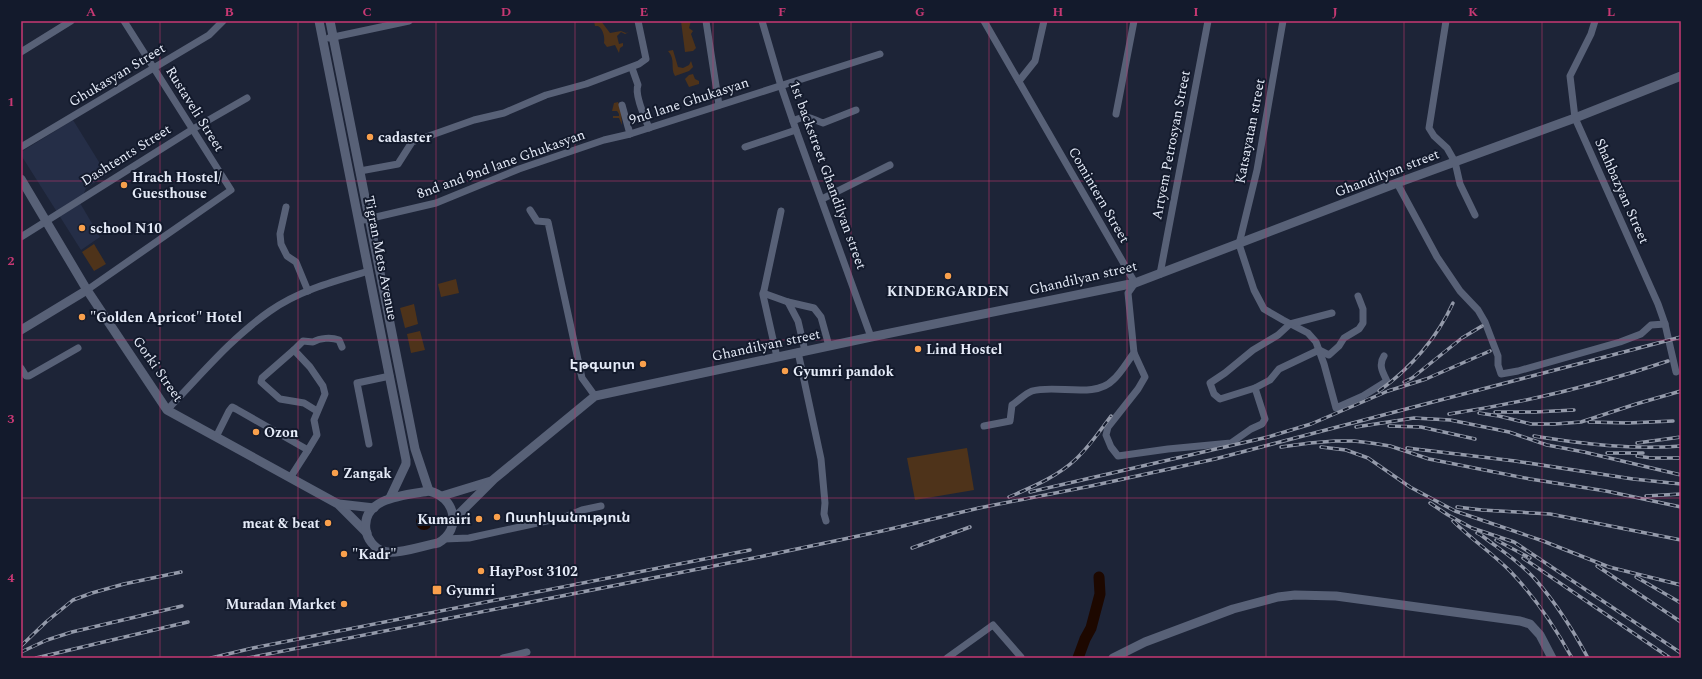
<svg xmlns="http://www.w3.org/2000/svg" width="1702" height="679" font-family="Spectral,'Noto Sans Armenian',serif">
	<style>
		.built { fill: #252e47 }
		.green { fill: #4e331a }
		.water { fill: #1d0800 }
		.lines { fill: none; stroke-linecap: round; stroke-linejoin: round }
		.river { stroke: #1d0800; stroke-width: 11 }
		.street { stroke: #586177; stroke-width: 7 }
		.secondary { stroke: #586177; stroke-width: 9 }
		.rail-casing { stroke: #949aaa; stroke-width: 3.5 }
		.rail { stroke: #131a2c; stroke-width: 2; stroke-dasharray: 6; stroke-linecap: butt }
		.grid { fill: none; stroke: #c73873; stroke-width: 1; stroke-opacity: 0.55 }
		.poi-dot { fill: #f9a04c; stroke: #131a2c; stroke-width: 1.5 }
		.labels { text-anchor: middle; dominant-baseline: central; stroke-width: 4; stroke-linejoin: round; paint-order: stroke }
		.street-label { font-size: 14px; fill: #e5ebf8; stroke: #131a2c }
		.poi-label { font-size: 14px; font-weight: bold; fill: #e5ebf8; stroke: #131a2c; text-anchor: start }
		.neatline { fill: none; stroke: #c73873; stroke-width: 1.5 }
		.grid-label { font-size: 13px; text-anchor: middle; font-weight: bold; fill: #c73873 }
	</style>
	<rect width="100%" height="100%" fill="#1d2437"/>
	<polygon class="built" points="73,120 107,175 86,188 80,203 100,237 81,250 21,155 21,152"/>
	<g class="green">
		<path d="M594 21H601L610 33 621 31 626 33 629 32 625 34 621 32 617 36 619 44 623 43V46L620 48 619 53 615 45 607 47 604 43C605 37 603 29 598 26H595Z"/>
		<polygon points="681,21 691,21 689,28 693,31 691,34 696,48 693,51 685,52"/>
		<path d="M673 50 678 67 683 68 689 65 691 61 693 67 689 71 675 76C670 68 676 60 668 51Z"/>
		<polygon points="693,74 695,79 699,81 699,84 689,87 685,79 689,75"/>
		<polygon points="618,102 621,109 622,125 619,118 613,118 613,116 619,116 619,114 617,111 612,111 614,103"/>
		<polygon points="94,244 106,264 94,271 82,252"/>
		<polygon points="456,279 459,293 441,297 438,284"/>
		<polygon points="414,304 418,324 405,328 400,308"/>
		<polygon points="420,331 425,350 411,353 407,334"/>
		<polygon points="967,448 974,490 915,500 907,458"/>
	</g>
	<circle class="water" cx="424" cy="522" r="8"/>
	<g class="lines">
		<polyline class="river" points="1078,658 1085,639 1091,628 1100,594 1099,577"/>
		<g class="street">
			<polyline points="706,21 719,105"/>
			<polyline points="762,21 781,86 796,130 871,337"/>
			<path d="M984 21 1135 283 1128 293 1134 353C1127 362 1121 373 1113 380 1095 399 1056 384 1032 391 1026 393 1018 401 1012 405L1010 421 984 426"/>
			<path d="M1283 21 1257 170 1239 244 1254 290 1264 309 1283 320 1308 333 1316 342 1324 364 1336 408 1363 396 1387 381C1383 373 1378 365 1384 356"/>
			<polyline points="1446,21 1429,128 1434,136 1447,148 1455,162 1460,184 1475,215"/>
			<polyline points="1595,21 1591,34 1570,76 1575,118 1658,304 1665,324 1676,372"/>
			<polyline points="329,38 409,21"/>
			<polyline points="21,52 71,21"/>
			<path d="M632 68 638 85C634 94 645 118 649 128"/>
			<polyline points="1019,81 1035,61 1044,21"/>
			<polyline points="622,105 630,134"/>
			<polyline points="1116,114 1134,21"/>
			<path d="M793 121C808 114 809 118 823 123L856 110"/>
			<polyline points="21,147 209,35 223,21"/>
			<polyline points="745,147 796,130"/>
			<polyline points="360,171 398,164 412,142 474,120 504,113 546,95 586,84 639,64 646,59 638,21"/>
			<polyline points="1397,183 1437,257 1460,291 1478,310 1485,322 1498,356 1498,365 1501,374 1518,371 1620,342 1641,334 1651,325 1665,324"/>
			<polyline points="822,199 890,165"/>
			<polyline points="286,207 280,234 281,244 287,256 296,262 308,291"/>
			<polyline points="530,210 537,221 548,222 582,378 595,396"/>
			<polyline points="359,221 436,203 519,169 604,140 630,134 880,54"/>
			<polyline points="21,237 193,129 247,98"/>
			<polyline points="1160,274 1208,21"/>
			<polyline points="87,290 231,190 124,21"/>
			<polyline points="763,293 788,302 798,321 805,351"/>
			<polyline points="788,302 814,308 821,317 829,346"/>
			<polyline points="294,350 262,378 261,382 280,399 304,403 317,411"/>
			<polyline points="798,352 821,459 825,503 824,514 826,521"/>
			<polyline points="1134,353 1145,377 1138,389 1108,427 1106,435 1111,447 1118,456 1168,449 1231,443 1251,429 1262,424 1265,419 1255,388 1270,380 1279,369 1319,350 1329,355 1339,346 1344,338 1359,329 1363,323 1363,309 1358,296"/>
			<polyline points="777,357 763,295 781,211"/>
			<polyline points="21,368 26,376 29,376 78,348"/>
			<polyline points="1255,388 1220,399 1214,394 1210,383 1225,373 1253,350 1278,335 1290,324 1332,313"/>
			<path d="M167 410C200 376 231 338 270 311 300 290 335 281 369 271"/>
			<polyline points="216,437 229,411 232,407 236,409 308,450 290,478"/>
			<polyline points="369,444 357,383 390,376"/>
			<path d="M308 450 317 435 314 420 325 394 323 386 310 367 294 350 303 341 313 342C320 338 331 337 339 340L342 347"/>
			<polyline points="444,539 469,538 565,517 582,510 601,506"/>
			<polyline points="503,658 527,652"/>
			<polyline points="947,658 993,625 1021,657"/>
		</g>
		<g class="secondary">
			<polyline points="319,21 406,460 406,464 390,498"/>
			<polyline points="330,21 415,449 429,491"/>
			<polyline points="21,179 87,290 167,410 338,504 367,533"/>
			<polyline points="21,330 87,290"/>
			<path d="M429 491C455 497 463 529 438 543 425 545 395 556 383 551 374 548 367 539 366 530 361 497 407 495 429 491Z"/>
			<polyline points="442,496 491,481"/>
			<polyline points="339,504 374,508"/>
			<polyline points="453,520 494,479 595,396 871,337 1135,283 1397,183 1575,118 1681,76"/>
			<polyline points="1113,658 1145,642 1233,609 1278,597 1295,595 1336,596 1520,621 1530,624 1540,635 1552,658"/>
		</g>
		<g class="rail-casing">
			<g id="rail">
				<polyline points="1404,382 1412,378 1462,338 1482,326"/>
				<path d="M1379 391C1412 367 1436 340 1453 303"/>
				<polyline points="1495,412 1535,412 1574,410"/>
				<polyline points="1479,413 1499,416 1531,424 1555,424 1581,422 1636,404 1681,391"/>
				<path d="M1449 414C1523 403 1597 385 1668 361"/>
				<polyline points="1589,422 1628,423 1673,421"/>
				<polyline points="1389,426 1421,427 1475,439"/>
				<polyline points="1356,427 1414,418 1450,420 1509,432 1547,445 1584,452 1681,475"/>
				<path d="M1534 436C1584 444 1631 450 1681 446"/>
				<polyline points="1637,443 1681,437"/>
				<polyline points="1281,447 1310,443 1335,441 1354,441 1371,443 1390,446 1429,459 1530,479 1606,491 1681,507"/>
				<polyline points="1321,447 1346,450 1368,458 1410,487 1455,511 1543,541 1609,567 1681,585"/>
				<polyline points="1407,448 1515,461 1633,479 1681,484"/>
				<polyline points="1607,453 1643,453"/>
				<polyline points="1637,456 1651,458 1681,458"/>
				<polyline points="1030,492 1268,437 1311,424 1388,391 1426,379 1490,351"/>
				<polyline points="1646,496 1681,494"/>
				<path d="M1009 497C1032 487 1057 477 1076 459 1089 447 1100 431 1111 416"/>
				<polyline points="1430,503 1448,515 1472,528 1514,542 1681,653"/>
				<polyline points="1457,507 1482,510 1550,514 1681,540"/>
				<path d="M1453 521C1471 539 1492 553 1510 571 1535 597 1555 627 1572 658"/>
				<path d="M1477 533 1481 535C1499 549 1520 562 1535 579 1556 603 1573 630 1588 658"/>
				<polyline points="1496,540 1530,558"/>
				<polyline points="912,548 970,527"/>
				<polyline points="1523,558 1670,658"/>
				<polyline points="1597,566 1681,622"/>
				<polyline points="1636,577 1681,603"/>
				<polyline points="21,646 46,622 73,600 92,593 124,584 181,572"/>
				<polyline points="21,652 47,640 72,632 182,606"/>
				<polyline points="36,658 188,622"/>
				<polyline points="211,658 253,648 750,550"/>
				<polyline points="248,658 759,557 882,531 979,508 1091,486 1215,459 1681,337"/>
			</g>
		</g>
		<use href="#rail" class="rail"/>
	</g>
	<path class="grid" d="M160 21V658M298 21V658M436 21V658M575 21V658M713 21V658M851 21V658M989 21V658M1127 21V658M1266 21V658M1404 21V658M1542 21V658M21 181H1681M21 340H1681M21 498H1681"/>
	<g class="poi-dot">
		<circle cx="370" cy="137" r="4"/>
		<circle cx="124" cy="185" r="4"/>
		<circle cx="82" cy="228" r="4"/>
		<circle cx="948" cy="276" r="4"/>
		<circle cx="82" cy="317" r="4"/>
		<circle cx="918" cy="349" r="4"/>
		<circle cx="643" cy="364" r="4"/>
		<circle cx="785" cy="371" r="4"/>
		<circle cx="256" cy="432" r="4"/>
		<circle cx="335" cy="473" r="4"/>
		<circle cx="497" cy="517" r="4"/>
		<circle cx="479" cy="519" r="4"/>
		<circle cx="328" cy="523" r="4"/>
		<circle cx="344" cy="554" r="4"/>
		<circle cx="481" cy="571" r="4"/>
		<rect x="432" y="585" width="10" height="10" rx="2"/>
		<circle cx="344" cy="604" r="4"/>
	</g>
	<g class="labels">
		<g class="street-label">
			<text transform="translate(117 75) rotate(-31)">Ghukasyan Street</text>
			<text transform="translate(689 101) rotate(-18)">9nd lane Ghukasyan</text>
			<text transform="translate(195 109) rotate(58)">Rustaveli Street</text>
			<text transform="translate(1250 131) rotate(-79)">Katsayatan street</text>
			<text transform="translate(1171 145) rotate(-79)">Artyem Petrosyan Street</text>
			<text transform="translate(126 155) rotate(-32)">Dashtents Street</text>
			<text transform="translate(501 164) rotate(-20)">8nd and 9nd lane Ghukasyan</text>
			<text transform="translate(1387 173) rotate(-21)">Ghandilyan street</text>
			<text transform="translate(828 175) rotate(70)">1st backstreet Ghandilyan street</text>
			<text transform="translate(1622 191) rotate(66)">Shahbazyan Street</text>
			<text transform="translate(1099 195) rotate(60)">Comintern Street</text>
			<text transform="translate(381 258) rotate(79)">Tigran Mets Avenue</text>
			<text transform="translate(1083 278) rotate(-13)">Ghandilyan street</text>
			<text transform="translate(766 345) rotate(-12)">Ghandilyan street</text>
			<text transform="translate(158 369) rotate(55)">Gorki Street</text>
		</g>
		<g class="poi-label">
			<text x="378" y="137">cadaster</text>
			<text x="132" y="177">Hrach Hostel/<tspan x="132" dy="16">Guesthouse</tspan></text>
			<text x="90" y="228">school N10</text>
			<text x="948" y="291" text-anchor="middle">KINDERGARDEN</text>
			<text x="90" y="317">"Golden Apricot" Hotel</text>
			<text x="926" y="349">Lind Hostel</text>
			<text x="635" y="364" text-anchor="end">Էթգարտ</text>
			<text x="793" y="371">Gyumri pandok</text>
			<text x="264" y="432">Ozon</text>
			<text x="343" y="473">Zangak</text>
			<text x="505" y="517">Ոստիկանություն</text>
			<text x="471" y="519" text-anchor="end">Kumairi</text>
			<text x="320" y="523" text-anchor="end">meat &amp; beat</text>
			<text x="352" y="554">"Kadr"</text>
			<text x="489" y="571">HayPost 3102</text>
			<text x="446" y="590">Gyumri</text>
			<text x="336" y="604" text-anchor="end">Muradan Market</text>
		</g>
	</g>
	<rect width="1702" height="679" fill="none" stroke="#131a2c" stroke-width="44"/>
	<rect x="22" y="22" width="1658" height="635" class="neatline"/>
	<g class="grid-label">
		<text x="91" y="16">A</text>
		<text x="229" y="16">B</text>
		<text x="367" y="16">C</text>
		<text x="506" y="16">D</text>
		<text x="644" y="16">E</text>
		<text x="782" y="16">F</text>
		<text x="920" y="16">G</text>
		<text x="1058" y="16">H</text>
		<text x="1196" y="16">I</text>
		<text x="1335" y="16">J</text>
		<text x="1473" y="16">K</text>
		<text x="1611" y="16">L</text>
		<text x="11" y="106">1</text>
		<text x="11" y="265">2</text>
		<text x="11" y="423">3</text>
		<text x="11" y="582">4</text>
	</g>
</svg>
